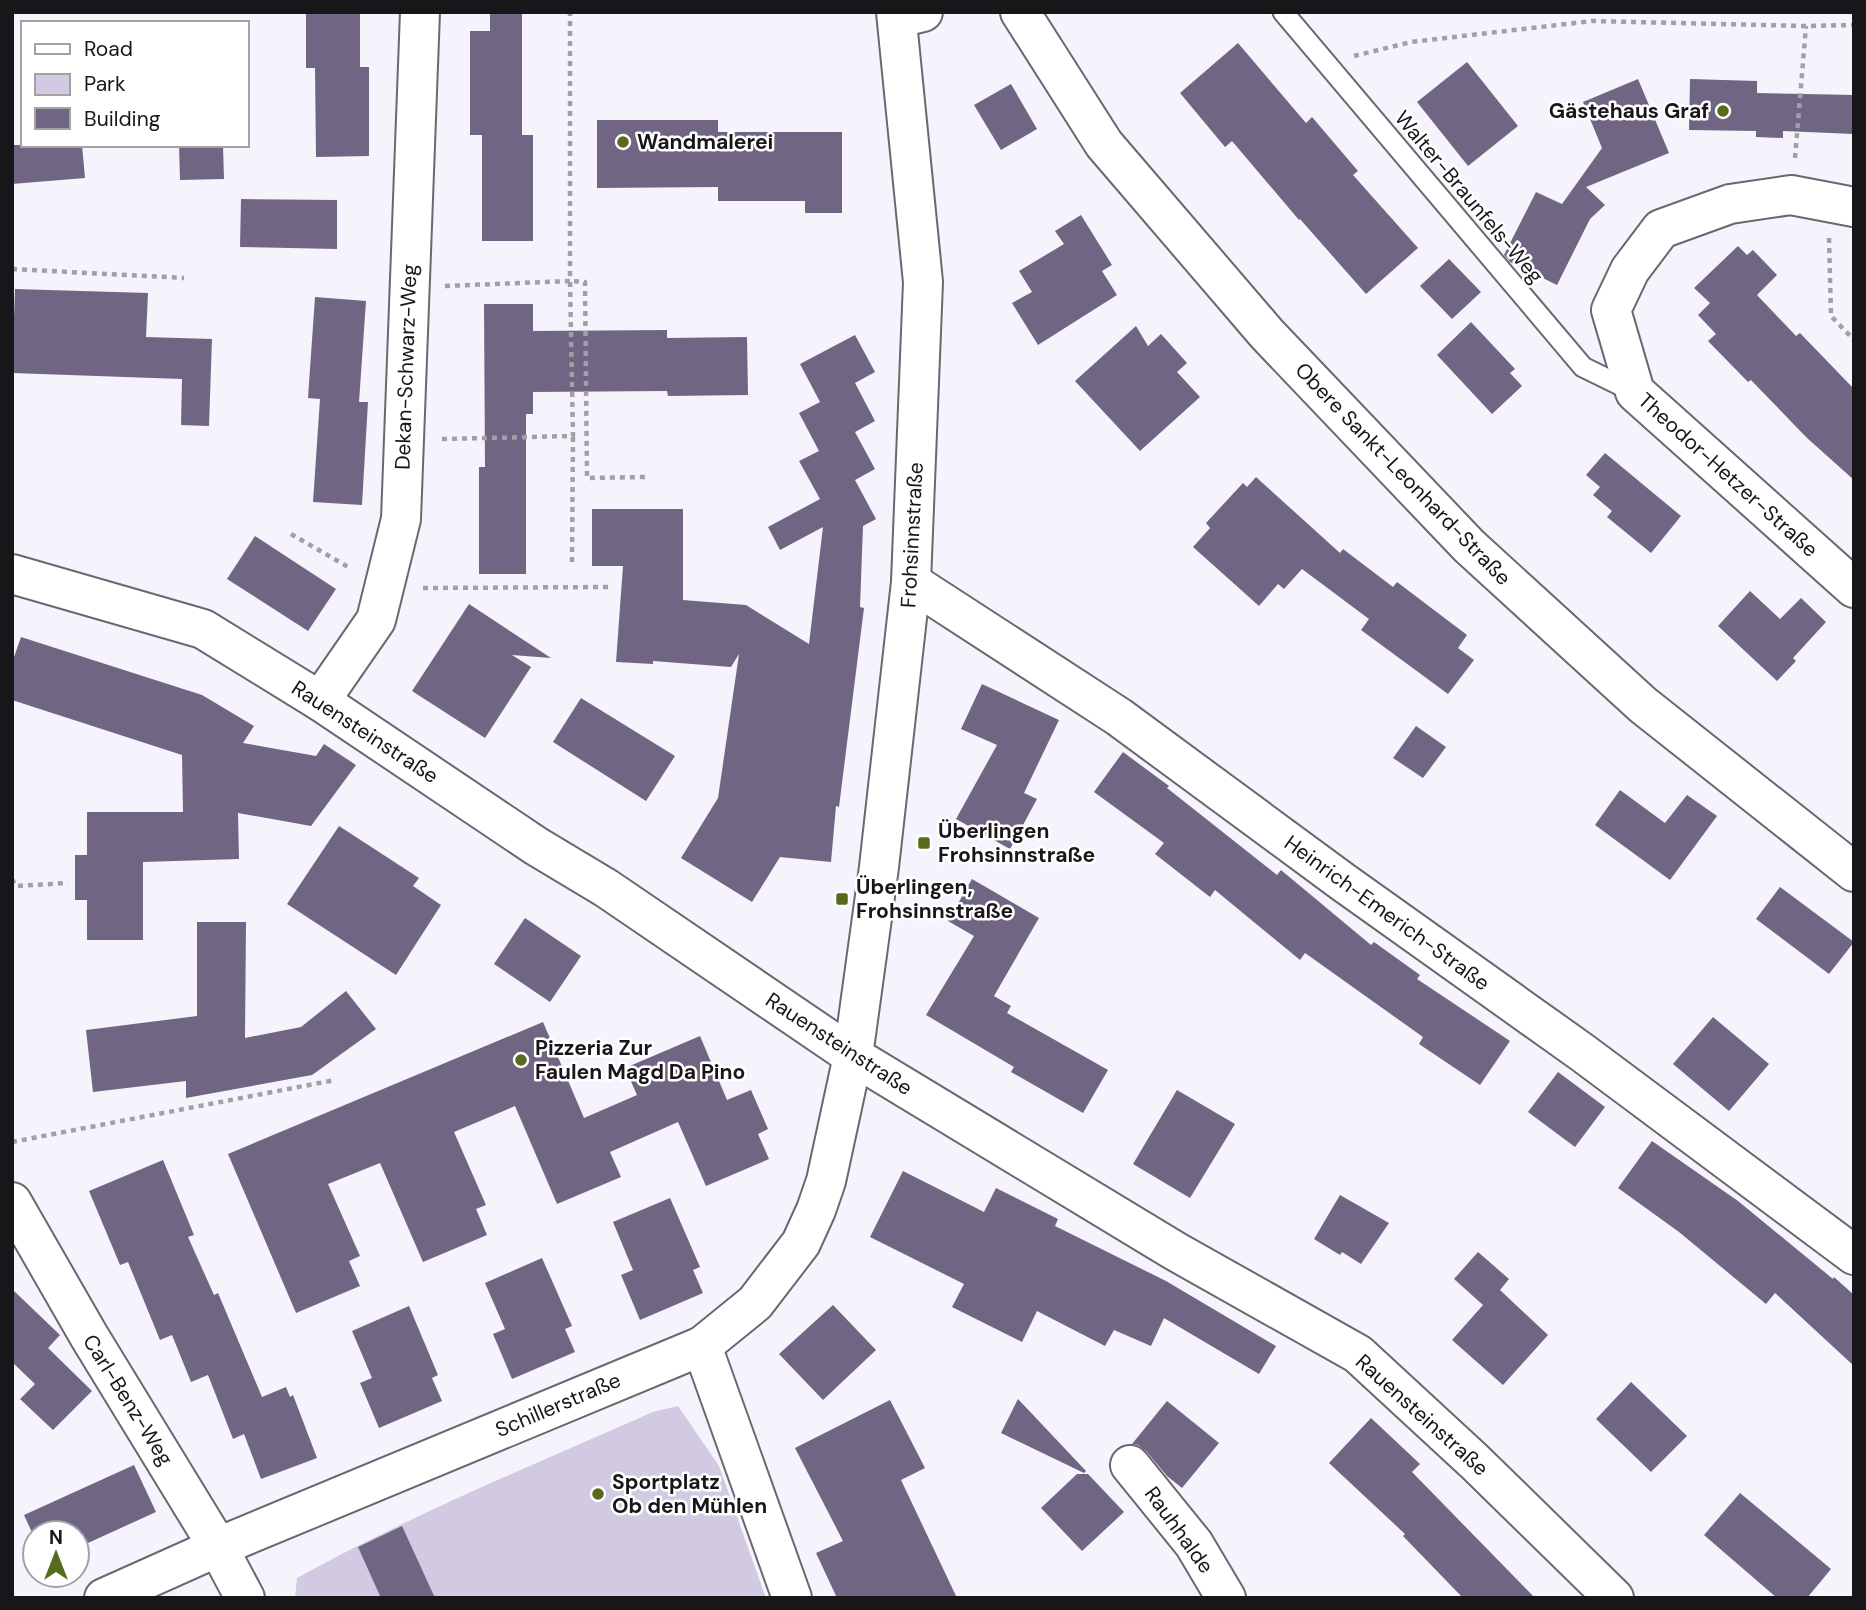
<svg xmlns="http://www.w3.org/2000/svg" width="1866" height="1610" font-family="'DM Sans',sans-serif">
	<style>
		.green { fill: #d1cae2 }
		.building { fill: #706683 }
		.lines { fill: none; stroke-linecap: round; stroke-linejoin: round }
		.lane-casing { stroke: #6a676f; stroke-width: 23 }
		.street-casing { stroke: #6a676f; stroke-width: 42 }
		.secondary-casing { stroke: #6a676f; stroke-width: 42 }
		.path { stroke: #a2a0a7; stroke-width: 4.5; stroke-dasharray: 5 5; stroke-linecap: butt }
		.lane { stroke: #fff; stroke-width: 19 }
		.street { stroke: #fff; stroke-width: 38 }
		.secondary { stroke: #fff; stroke-width: 38 }
		.poi-dot { fill: #566c1c; stroke: #fff; stroke-width: 2.5 }
		.labels { text-anchor: middle; dominant-baseline: central; stroke-width: 5; stroke-linejoin: round; paint-order: stroke }
		.poi-label { font-size: 21px; font-weight: bold; fill: #171619; stroke: #fff; text-anchor: start }
		.street-label { font-size: 21px; fill: #171619; stroke: #fff }
	</style>
	<rect width="100%" height="100%" fill="#f5f3fc"/>
	<path class="green" d="M678 1406 719 1466 766 1598H295L297 1578C411 1515 533 1465 653 1412Z"/>
	<g class="building">
		<polygon points="306,12 360,12 360,67 369,67 369,156 316,157 315,68 306,68"/>
		<polygon points="490,12 522,12 522,135 533,135 533,241 482,241 482,135 470,135 470,31 490,31"/>
		<polygon points="1238,43 1306,123 1312,117 1358,171 1353,175 1418,248 1366,294 1300,219 1299,220 1232,141 1225,147 1180,93"/>
		<polygon points="1467,62 1518,126 1468,166 1417,102"/>
		<polygon points="1638,79 1669,153 1586,187 1605,205 1590,219 1557,285 1510,262 1504,255 1536,192 1562,204 1602,148 1583,102"/>
		<polygon points="1690,79 1757,81 1757,93 1854,95 1854,134 1783,131 1783,138 1756,137 1756,131 1689,130"/>
		<polygon points="1011,84 1037,129 1001,150 974,105"/>
		<polygon points="597,120 718,120 718,132 842,132 842,213 805,213 805,201 718,201 718,187 597,188"/>
		<polygon points="12,145 82,145 85,178 12,184"/>
		<polygon points="179,145 223,145 224,179 180,180"/>
		<polygon points="241,199 337,200 337,249 240,247"/>
		<polygon points="1081,215 1112,265 1102,271 1117,295 1038,345 1012,303 1032,292 1019,271 1064,244 1055,231"/>
		<polygon points="1738,246 1747,255 1753,250 1777,275 1757,295 1796,336 1800,333 1854,389 1854,480 1807,438 1751,380 1748,382 1708,341 1716,334 1698,315 1710,303 1694,288"/>
		<polygon points="1449,259 1481,292 1452,319 1420,286"/>
		<polygon points="15,289 148,293 146,337 212,339 209,426 181,425 182,379 12,373"/>
		<polygon points="315,297 366,301 359,402 368,402 362,505 313,502 320,399 308,398"/>
		<polygon points="484,304 533,304 533,331 667,330 667,338 747,337 748,395 668,396 667,391 533,392 533,414 526,414 526,574 479,574 479,467 485,467"/>
		<polygon points="1471,322 1515,369 1510,373 1522,386 1492,414 1437,355"/>
		<polygon points="1136,326 1148,346 1161,334 1187,363 1177,372 1200,397 1140,451 1075,381"/>
		<polygon points="855,335 875,372 855,383 875,421 855,432 875,469 855,480 876,519 863,526 860,607 864,608 839,807 836,806 831,862 780,857 752,902 681,858 718,798 739,654 731,667 653,661 653,664 616,662 623,566 592,566 592,509 683,509 683,600 746,605 809,644 823,527 780,550 768,527 820,499 799,461 819,451 799,413 820,402 800,364"/>
		<polygon points="1605,453 1681,516 1651,553 1607,517 1612,511 1593,495 1600,487 1586,475"/>
		<polygon points="1256,477 1340,553 1343,549 1393,587 1397,582 1467,635 1458,648 1474,660 1448,694 1361,630 1369,619 1302,569 1284,589 1278,584 1259,606 1193,547 1210,528 1206,523 1243,483 1247,487"/>
		<polygon points="255,536 336,589 308,631 227,579"/>
		<polygon points="1750,591 1780,619 1801,598 1826,622 1793,658 1796,661 1777,681 1718,626"/>
		<polygon points="469,604 551,658 512,655 531,667 485,738 412,691"/>
		<polygon points="21,637 202,695 254,726 243,743 316,756 324,744 356,765 311,826 238,813 239,859 143,862 143,940 87,940 87,900 75,900 75,855 87,855 87,812 183,812 182,755 12,700 12,663"/>
		<polygon points="982,684 1059,720 1024,793 1037,799 1010,849 956,819 997,745 961,729"/>
		<polygon points="581,698 675,756 646,801 553,742"/>
		<polygon points="1416,726 1446,747 1423,778 1393,758"/>
		<polygon points="1123,752 1169,786 1167,788 1277,875 1281,870 1371,945 1374,942 1420,975 1417,979 1510,1041 1480,1085 1419,1044 1423,1037 1305,953 1300,960 1215,890 1210,897 1155,854 1164,843 1094,792"/>
		<polygon points="1620,790 1665,823 1687,795 1717,816 1670,880 1595,825"/>
		<polygon points="339,826 419,878 413,886 441,905 396,975 287,904"/>
		<polygon points="972,879 1039,918 994,996 1011,1006 1007,1013 1108,1070 1083,1113 1011,1072 1014,1067 926,1015 974,936 948,921"/>
		<polygon points="1780,887 1854,942 1829,974 1756,919"/>
		<polygon points="525,918 581,956 550,1002 494,964"/>
		<polygon points="197,922 246,922 245,1038 301,1027 346,991 376,1029 312,1075 186,1098 186,1081 93,1092 86,1030 197,1016"/>
		<polygon points="1713,1017 1769,1064 1729,1111 1673,1064"/>
		<polygon points="543,1022 584,1118 637,1095 625,1068 700,1036 727,1100 751,1090 768,1129 758,1134 769,1159 706,1186 678,1122 610,1152 621,1177 557,1204 515,1106 454,1132 486,1205 476,1209 487,1235 423,1262 380,1163 328,1184 360,1256 349,1261 360,1286 296,1313 228,1154"/>
		<polygon points="1558,1072 1605,1107 1575,1147 1528,1112"/>
		<polygon points="1177,1090 1235,1124 1190,1198 1133,1164"/>
		<polygon points="1652,1141 1738,1201 1833,1279 1834,1277 1854,1295 1854,1366 1775,1293 1766,1304 1679,1232 1618,1188"/>
		<polygon points="163,1160 194,1235 188,1237 214,1295 218,1293 262,1397 286,1387 290,1397 293,1395 317,1458 261,1479 244,1434 233,1439 208,1375 191,1382 172,1335 160,1340 128,1262 120,1265 89,1191"/>
		<polygon points="903,1171 984,1212 996,1188 1058,1219 1055,1226 1166,1281 1276,1346 1259,1374 1164,1318 1151,1346 1114,1330 1105,1346 1037,1311 1022,1342 952,1307 964,1284 870,1237"/>
		<polygon points="1340,1195 1389,1223 1361,1264 1342,1252 1340,1255 1314,1239"/>
		<polygon points="670,1198 700,1267 693,1270 703,1293 640,1320 621,1275 633,1270 613,1222"/>
		<polygon points="1478,1252 1509,1279 1500,1290 1548,1335 1503,1385 1452,1340 1483,1305 1454,1279"/>
		<polygon points="542,1258 572,1326 565,1329 575,1352 512,1379 493,1334 505,1329 485,1283"/>
		<polygon points="12,1289 60,1335 48,1348 92,1391 53,1430 20,1399 35,1384 12,1362"/>
		<polygon points="833,1305 876,1350 823,1400 779,1354"/>
		<polygon points="409,1306 438,1375 432,1378 442,1401 379,1428 360,1383 372,1378 352,1331"/>
		<polygon points="1631,1382 1687,1436 1651,1472 1596,1419"/>
		<polygon points="1018,1399 1086,1471 1084,1473 1001,1433"/>
		<polygon points="890,1400 925,1468 901,1480 957,1598 837,1598 816,1553 843,1541 795,1448"/>
		<polygon points="1167,1401 1219,1443 1182,1488 1167,1476 1146,1451 1138,1445 1132,1444"/>
		<polygon points="1371,1418 1420,1464 1412,1472 1535,1598 1463,1598 1403,1536 1405,1534 1329,1463"/>
		<polygon points="134,1465 156,1512 77,1548 77,1533 35,1533 35,1539 24,1515"/>
		<polygon points="1077,1474 1088,1474 1124,1512 1082,1551 1041,1508"/>
		<polygon points="1740,1493 1831,1569 1807,1598 1777,1598 1704,1535"/>
		<polygon points="402,1526 435,1598 381,1598 358,1547"/>
	</g>
	<g class="lines">
		<g class="lane-casing">
			<polyline id="lane" points="1283,12 1583,367 1634,392"/>
		</g>
		<g class="street-casing">
			<g id="street">
				<polyline points="1020,12 1104,144 1267,334 1469,546 1643,705 1854,872"/>
				<polyline points="898,18 923,12"/>
				<polyline points="1854,207 1791,195 1730,204 1661,229 1630,270 1611,310 1635,392 1854,588"/>
				<polyline points="12,574 203,629 320,701 536,846 606,888 853,1056 1175,1251 1358,1354 1475,1462 1614,1598"/>
				<polyline points="911,582 1119,717 1343,882 1583,1053 1854,1255"/>
				<polyline points="320,701 376,620 401,519 420,12"/>
				<polyline points="12,1202 89,1336 218,1547 245,1598"/>
				<polyline points="702,1346 792,1598"/>
				<polyline points="1130,1465 1194,1544 1226,1598"/>
			</g>
		</g>
		<g class="secondary-casing">
			<polyline id="secondary" points="104,1598 218,1547 702,1346 755,1303 801,1243 816,1210 826,1181 853,1056 879,867 911,582 923,282 896,12"/>
		</g>
		<g class="path">
			<polyline points="1354,56 1411,42 1592,21 1806,26 1854,25"/>
			<polyline points="1795,158 1806,26"/>
			<polyline points="1829,238 1831,316 1854,340"/>
			<polyline points="12,269 184,278"/>
			<polyline points="445,286 570,281 570,12"/>
			<polyline points="442,439 573,436 570,281 585,282 587,478 647,477"/>
			<polyline points="291,534 350,568"/>
			<polyline points="572,562 573,436"/>
			<polyline points="423,588 611,587"/>
			<polyline points="12,879 16,886 68,883"/>
			<polyline points="12,1142 335,1080"/>
		</g>
		<use href="#lane" class="lane"/>
		<use href="#street" class="street"/>
		<use href="#secondary" class="secondary"/>
	</g>
	<g class="poi-dot">
		<circle cx="1723" cy="111" r="7"/>
		<circle cx="623" cy="142" r="7"/>
		<rect x="917" y="836" width="14" height="14" rx="3.5"/>
		<rect x="835" y="892" width="14" height="14" rx="3.5"/>
		<circle cx="521" cy="1060" r="7"/>
		<circle cx="598" cy="1494" r="7"/>
	</g>
	<g class="labels">
		<g class="poi-label">
			<text x="1709" y="111" text-anchor="end">Gästehaus Graf</text>
			<text x="637" y="142">Wandmalerei</text>
			<text x="938" y="831">Überlingen<tspan x="938" dy="24">Frohsinnstraße</tspan></text>
			<text x="856" y="887">Überlingen,<tspan x="856" dy="24">Frohsinnstraße</tspan></text>
			<text x="535" y="1048">Pizzeria Zur<tspan x="535" dy="24">Faulen Magd Da Pino</tspan></text>
			<text x="612" y="1482">Sportplatz<tspan x="612" dy="24">Ob den Mühlen</tspan></text>
		</g>
		<g class="street-label">
			<text transform="translate(1469 197) rotate(50)">Walter-Braunfels-Weg</text>
			<text transform="translate(406 367) rotate(-88)">Dekan-Schwarz-Weg</text>
			<text transform="translate(1403 474) rotate(46)">Obere Sankt-Leonhard-Straße</text>
			<text transform="translate(1728 475) rotate(42)">Theodor-Hetzer-Straße</text>
			<text transform="translate(912 535) rotate(-87)">Frohsinnstraße</text>
			<text transform="translate(365 732) rotate(33)">Rauensteinstraße</text>
			<text transform="translate(1387 913) rotate(36)">Heinrich-Emerich-Straße</text>
			<text transform="translate(839 1044) rotate(33)">Rauensteinstraße</text>
			<text transform="translate(128 1400) rotate(58)">Carl-Benz-Weg</text>
			<text transform="translate(558 1405) rotate(-23)">Schillerstraße</text>
			<text transform="translate(1422 1415) rotate(42)">Rauensteinstraße</text>
			<text transform="translate(1179 1530) rotate(54)">Rauhhalde</text>
		</g>
	</g>
	<rect width="1866" height="1610" fill="none" stroke="#171619" stroke-width="28"/>
	<rect x="21" y="21" width="228" height="126" fill="#ffffff" stroke="#a2a2a3" stroke-width="2"/>
	<rect x="35" y="44" width="35" height="10" fill="#ffffff" stroke="#a2a2a3" stroke-width="2"/>
	<text x="84" y="56" font-size="21" fill="#171619">Road</text>
	<rect x="35" y="74" width="35" height="21" fill="#d1cae2" stroke="#a2a2a3" stroke-width="2"/>
	<text x="84" y="91" font-size="21" fill="#171619">Park</text>
	<rect x="35" y="108" width="35" height="21" fill="#706683" stroke="#a2a2a3" stroke-width="2"/>
	<text x="84" y="126" font-size="21" fill="#171619">Building</text>
	<g transform="translate(56 1554)"><circle r="33" fill="#ffffff" stroke="#a2a2a3" stroke-width="2"/>
	<path d="M0-5L12 26L0 18L-12 26Z" fill="#566c1c"/>
	<text y="-10" font-size="19" font-weight="bold" text-anchor="middle" fill="#171619">N</text>
	</g>
</svg>
